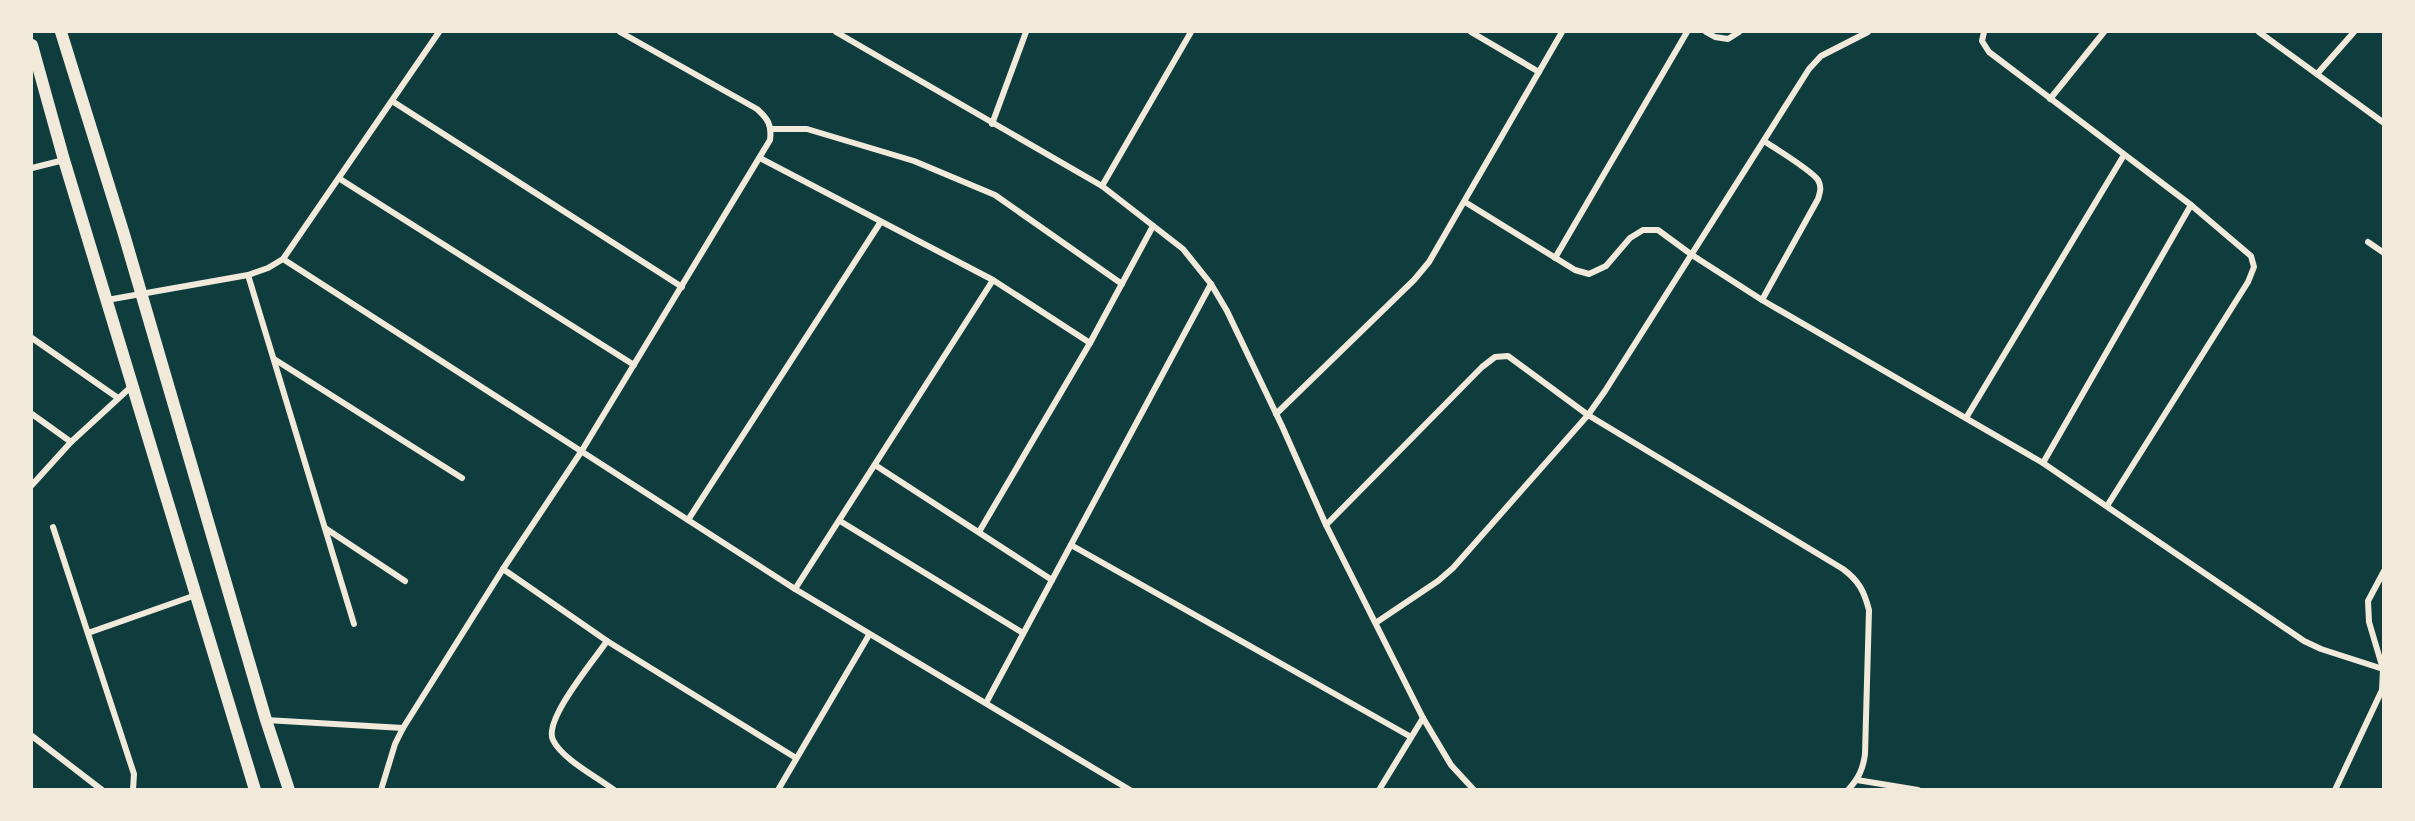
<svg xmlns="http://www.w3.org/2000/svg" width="2415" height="821" font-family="'DejaVu Sans',sans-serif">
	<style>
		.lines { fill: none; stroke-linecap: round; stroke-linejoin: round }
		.minor { stroke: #f1e9da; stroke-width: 6 }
		.secondary { stroke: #f1e9da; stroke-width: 12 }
	</style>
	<rect width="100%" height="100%" fill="#0f3d3e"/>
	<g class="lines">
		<g class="minor">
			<polyline points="836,32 1102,186 1183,249 1211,284 1227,311 1282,426 1326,525 1423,718 1451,765 1474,790"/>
			<polyline points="1471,32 1539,72"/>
			<polyline points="1706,32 1715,37 1728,39 1739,32"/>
			<polyline points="1984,32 1982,41 1989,52 2191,205 2251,256 2254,267 2248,282 2107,506"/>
			<polyline points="2259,32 2384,123"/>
			<polyline points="2317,74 2354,32"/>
			<polyline points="2050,99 2104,32"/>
			<polyline points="392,101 682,287"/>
			<polyline points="992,124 1026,32"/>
			<polyline points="772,129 807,129 914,161 995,195 1122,284"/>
			<polyline points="760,158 993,280 1090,343"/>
			<polyline points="32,168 64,160"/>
			<polyline points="340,179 634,365"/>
			<polyline points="1102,186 1191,32"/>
			<polyline points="1465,202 1575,270 1589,274 1606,266 1630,238 1643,230 1658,230 1692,255 1762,300 2043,463 2304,641 2321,649 2383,669"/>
			<polyline points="2368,242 2384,253"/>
			<polyline points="1555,258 1687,32"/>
			<polyline points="283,259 795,589 1130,790"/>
			<polyline points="248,275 354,624"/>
			<polyline points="107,300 248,275 268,268 283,259 439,32"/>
			<path d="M1762 300 1818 199C1820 192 1822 187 1818 180 1811 170 1776 149 1764 141"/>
			<polyline points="32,338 118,398"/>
			<polyline points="274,359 462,478"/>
			<polyline points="32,414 71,442"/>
			<polyline points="1276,414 1414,280 1429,262 1562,32"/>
			<polyline points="1966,418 2124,155"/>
			<polyline points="2043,463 2191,205"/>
			<polyline points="875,465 1052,580"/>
			<polyline points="32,485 71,442 133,385"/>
			<polyline points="688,520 880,223"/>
			<polyline points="840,521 1023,633"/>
			<path d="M1326 525 1482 367 1495 357 1508 356 1588 415 1843 569C1859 581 1864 591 1869 610L1865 754C1863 770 1858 779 1848 790"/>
			<polyline points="53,527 134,774 133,790"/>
			<polyline points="325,528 405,581"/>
			<polyline points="979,532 1090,343 1153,226"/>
			<polyline points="1071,545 1411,737"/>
			<polyline points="503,569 607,641 796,758"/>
			<polyline points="795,589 993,280"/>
			<polyline points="1377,622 1438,581 1453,568 1588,415 1605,391 1809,69 1821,56 1868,32"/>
			<polyline points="88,633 196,595"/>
			<path d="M607 641C595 659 543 720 553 740 562 759 597 777 614 790"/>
			<polyline points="986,703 1211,284"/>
			<polyline points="266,720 403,728"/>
			<polyline points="32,736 102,790"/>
			<polyline points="1857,780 1918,790"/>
			<path d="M381 790 395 744 403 728 503 569 581 452 770 140C772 125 768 119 757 109L620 32"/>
			<polyline points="778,790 869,635"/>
			<polyline points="1379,790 1423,718"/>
			<polyline points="2335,790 2382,690 2383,669 2369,622 2368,601 2384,571"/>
		</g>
		<g class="secondary">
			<polyline points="61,32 123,231 266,720 289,790"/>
			<polyline points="32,45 64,160 255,790"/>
		</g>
	</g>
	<rect width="2415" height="821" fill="none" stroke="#f1e9da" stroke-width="66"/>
</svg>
